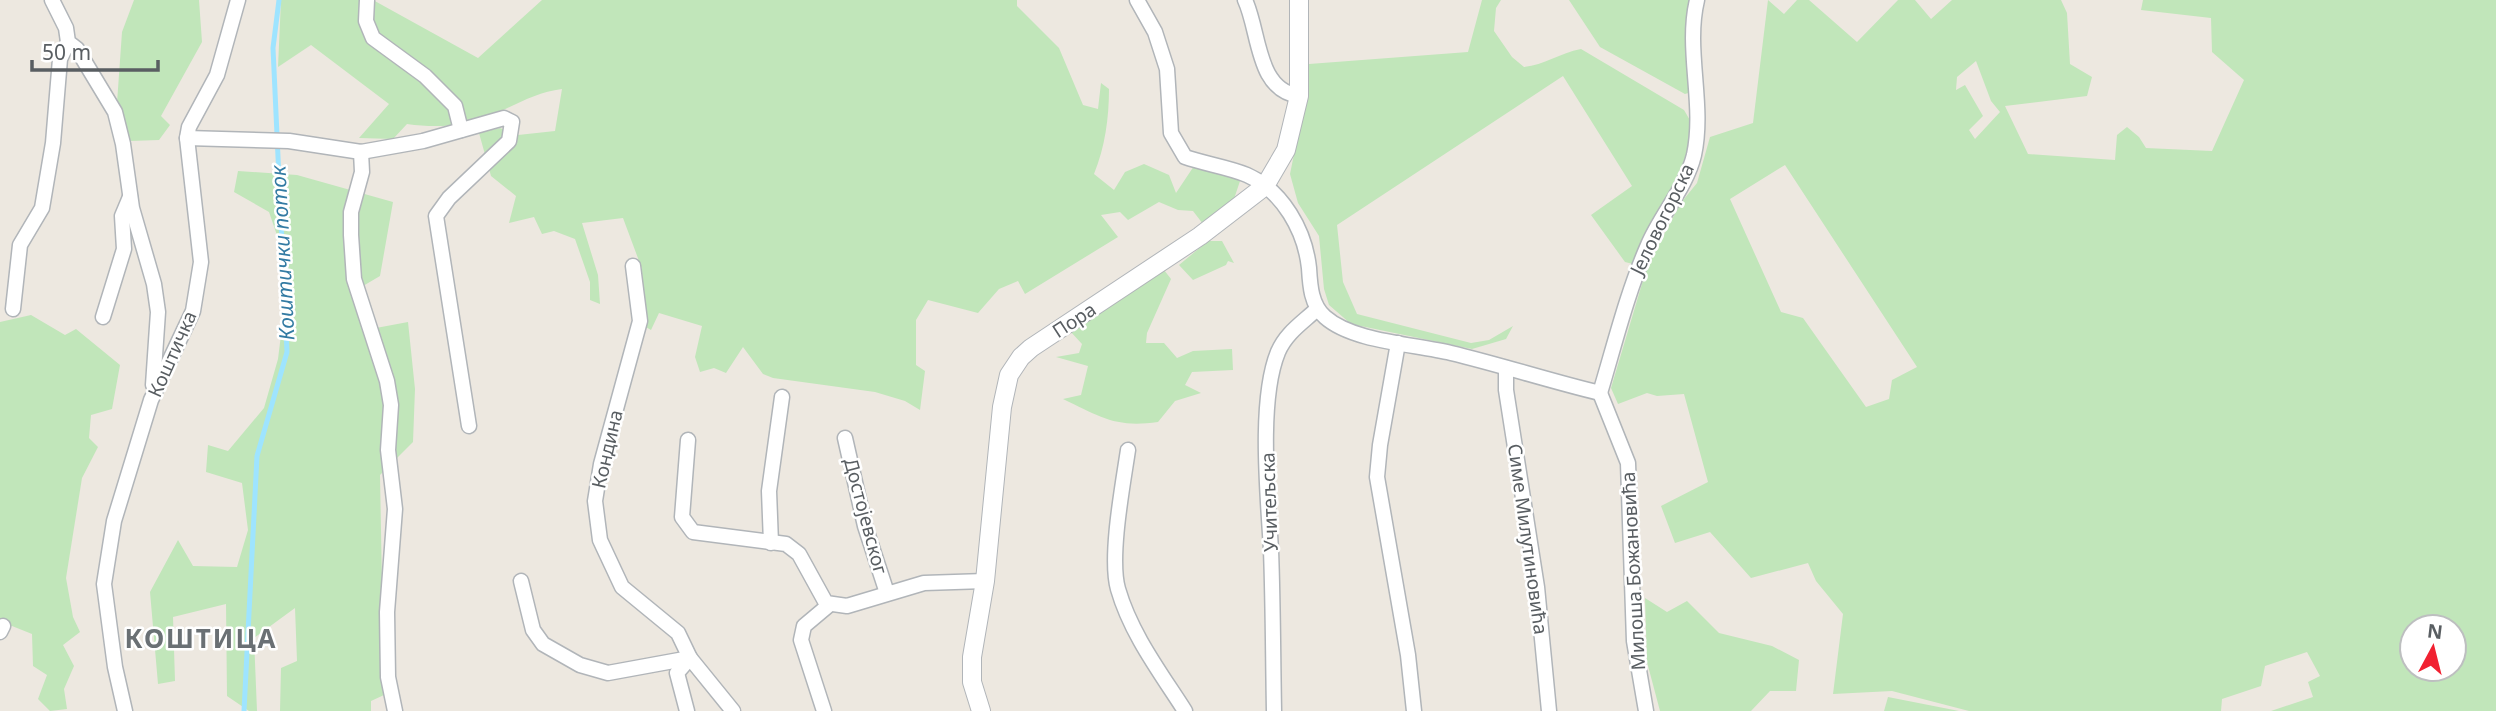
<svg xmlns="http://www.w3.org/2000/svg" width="2496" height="711" font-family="'Noto Sans',sans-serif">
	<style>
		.green { fill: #c1e6ba; fill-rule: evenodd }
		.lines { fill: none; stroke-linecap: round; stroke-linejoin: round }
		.stream { stroke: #9ee4ff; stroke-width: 5 }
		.minor-casing { stroke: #b1b5b9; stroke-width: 17 }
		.tertiary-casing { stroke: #b1b5b9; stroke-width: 20 }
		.minor { stroke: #fff; stroke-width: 14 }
		.tertiary { stroke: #fff; stroke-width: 18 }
		.labels { text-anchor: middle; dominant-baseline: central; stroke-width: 5; stroke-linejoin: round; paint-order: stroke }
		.street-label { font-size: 19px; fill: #595e62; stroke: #fff }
		.water-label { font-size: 21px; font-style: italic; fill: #337ba3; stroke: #fff }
		.district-label { font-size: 26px; font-weight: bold; letter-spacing: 2px; fill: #6a7074; stroke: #fff }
	</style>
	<rect width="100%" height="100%" fill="#ede8e0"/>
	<g class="green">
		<polygon points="134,0 199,0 202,42 161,116 170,125 159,140 130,141 117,103 122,32"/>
		<path d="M281 0H373L478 58 542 0H1017V6L1059 48 1083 105 1098 109 1101 83 1109 89C1109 118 1105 147 1094 174L1114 190 1125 172 1144 164 1169 175 1176 193 1194 166 1241 178 1232 205 1203 224 1193 211 1178 210 1159 202 1128 220 1120 212 1101 215 1118 237 1025 294 1018 281 999 289 978 313 928 300 916 320V365L925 371 920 410 905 401 875 392 773 378 763 374 743 347 726 373 714 368 700 372 695 357 702 326 659 313 651 330 644 326 642 269 623 218 582 223 598 275 600 304 590 300V282L575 239 554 231 542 234 534 217 509 223 516 196 491 176 479 133 500 128 518 135 555 131 562 89C536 92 516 105 492 115 464 127 436 128 407 124L393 139 359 138 389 104 311 45 278 67Z"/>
		<path d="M1482 0H1501L1496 8 1494 31 1512 57 1524 67C1544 65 1560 53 1581 49L1684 110 1691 122 1688 154 1633 264 1625 262 1591 215 1632 186 1563 76 1337 225 1343 282 1357 314 1471 343 1489 340 1513 326 1506 339 1472 349 1351 324 1329 305 1324 289 1319 236 1298 203 1290 174 1306 95 1309 64 1468 52Z"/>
		<polygon points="1569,0 1690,0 1687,41 1695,91 1685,94 1600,47"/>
		<path d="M1768 0 1784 14 1797 0H1809L1857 42 1898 0H1915L1931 19 1952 0H2061L2067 13 2070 64 2092 77 2087 96 2005 106 2028 154 2115 160 2117 135 2127 127 2139 137 2146 148 2212 151 2244 80 2212 52 2211 18 2141 10 2143 0H2496V711H2271L2313 697 2308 682 2320 676 2307 652 2265 666 2261 686 2222 699 2221 711H1969L1892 691 1833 694 1843 614 1816 581 1808 563 1751 578 1710 532 1675 543 1661 506 1708 482 1684 394 1657 396 1647 393 1618 404 1611 388 1647 267 1680 204 1697 183 1710 137 1753 123ZM1976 61 1991 101 2000 112 1975 139 1969 130 1983 116 1965 85 1956 90 1957 77ZM1785 165 1917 367 1892 380 1889 399 1866 407 1803 318 1781 312 1730 199ZM2412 627H2454V669H2412Z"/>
		<polygon points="238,171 297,175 393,202 380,276 363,286 376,328 408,322 415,389 413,442 380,475 384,695 371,701 371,711 280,711 281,668 297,661 295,608 254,638 257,711 249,711 227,696 226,604 173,617 175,681 158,684 150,592 178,540 193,566 237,567 248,530 242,483 206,472 208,445 228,451 264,408 278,359 289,270 269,212 234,192"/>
		<polygon points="1208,241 1222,241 1234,263 1228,261 1226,265 1193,280 1179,265"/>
		<path d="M1164 270 1171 279 1147 333 1146 343H1164L1177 358 1193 351 1232 349 1233 370 1192 372 1185 385 1201 393 1175 401 1158 422C1115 428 1101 417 1063 399L1081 395 1088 366 1056 357 1079 353 1082 344 1070 331Z"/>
		<polygon points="31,315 65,335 76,329 120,365 112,409 91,415 89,438 98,447 82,478 66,578 73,617 80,632 63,645 74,666 64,689 67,709 50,711 38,699 47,675 33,666 32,634 12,626 0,630 0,322"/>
		<polygon points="1645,598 1667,612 1687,601 1719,633 1772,646 1799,660 1796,691 1770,691 1751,711 1660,711 1647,662"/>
		<polygon points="1888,697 1959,711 1884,711"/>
	</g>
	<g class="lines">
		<polyline class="stream" points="244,711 257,456 287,352 273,48 279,0"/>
		<g class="minor-casing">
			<g id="minor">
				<polyline points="52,0 66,28 68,42 77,49 115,112 123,144 132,208 154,284 158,312 153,385"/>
				<polyline points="367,0 366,21 373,38 425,76 455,106 461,130"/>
				<path d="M1137 0 1155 32 1167 69 1171 133 1185 157C1205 164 1228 167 1247 175 1283 191 1305 231 1309 268 1310 285 1311 305 1325 317 1353 342 1415 344 1451 353 1501 365 1550 381 1600 393"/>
				<path d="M1245 0C1260 32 1256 90 1299 96"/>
				<polyline points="187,138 289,141 361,152 423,141 504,118 512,122 509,141 449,198 436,216 469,426"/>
				<polyline points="361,152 362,172 351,212 351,235 354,279 387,381 391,405 388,450 395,509 387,612 388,677 395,711"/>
				<polyline points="633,266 640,321 601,464 595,501 600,540 622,587 678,633 690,658 733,711"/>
				<polyline points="13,309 20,245 42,208 53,143 60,59 68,42"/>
				<polyline points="103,317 124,249 122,216 130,197"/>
				<polyline points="1398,343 1380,445 1377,477 1408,655 1414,711"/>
				<polyline points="1506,368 1506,390 1537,587 1549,711"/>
				<path d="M1600 393C1615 343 1627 293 1648 245 1661 214 1686 188 1694 155 1705 104 1685 50 1697 0"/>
				<polyline points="1600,393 1628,463 1634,641 1646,711"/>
				<polyline points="845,438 865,526 887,593"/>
				<polyline points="688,440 682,517 693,532 786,544 799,554 826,603 847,606 924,583 985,581"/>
				<path d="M1128 450C1123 484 1109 557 1118 589 1131 634 1160 672 1185 711"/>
				<polyline points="771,543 769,491 782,397"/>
				<polyline points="521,581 533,630 543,644 580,665 608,673 690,658"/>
				<polyline points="0,632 3,626"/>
				<polyline points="125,711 115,667 104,584 114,521 151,400 193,311 201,262 187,138 189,127 217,75 238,0"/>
				<polyline points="687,711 677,673 690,658"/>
				<polyline points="824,711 801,640 804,626 829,605"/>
				<path d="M1274 711C1273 657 1273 603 1271 550 1268 497 1258 401 1278 352 1286 333 1302 323 1317 309"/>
			</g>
		</g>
		<g class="tertiary-casing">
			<polyline id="tertiary" points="981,711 972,682 972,657 985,581 1002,407 1009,375 1021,357 1031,348 1200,236 1265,186 1286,150 1299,96 1299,0"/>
		</g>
		<use href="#minor" class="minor"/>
		<use href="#tertiary" class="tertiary"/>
	</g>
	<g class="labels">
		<g class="street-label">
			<text transform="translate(1662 219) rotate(-64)">Јеловогорска</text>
			<text transform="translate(1074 320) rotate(-33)">Пора</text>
			<text transform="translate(172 354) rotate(-66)">Коштичка</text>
			<text transform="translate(607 449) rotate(-77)">Кондина</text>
			<text transform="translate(1269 502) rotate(-92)">Учитељска</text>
			<text transform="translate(866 516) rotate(75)">Достојевског</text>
			<text transform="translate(1528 539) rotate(82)">Симе Милутиновића</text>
			<text transform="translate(1633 571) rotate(-93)">Милоша Божановића</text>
		</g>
		<g class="water-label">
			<text transform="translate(282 253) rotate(-93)">Коштички поток</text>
		</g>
		<g class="district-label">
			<text x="201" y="638">КОШТИЦА</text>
		</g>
	</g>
	<g transform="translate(2433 648) rotate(7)"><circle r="33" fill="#ffffff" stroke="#bdbfc0" stroke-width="2"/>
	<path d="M0-5L12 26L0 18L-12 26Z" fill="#f12131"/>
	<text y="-10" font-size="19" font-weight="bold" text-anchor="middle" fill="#595e62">N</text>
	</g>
	<path d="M32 60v10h126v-10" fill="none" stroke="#595e62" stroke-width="3.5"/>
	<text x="42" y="60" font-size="21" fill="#595e62" stroke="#ffffff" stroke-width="5" paint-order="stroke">50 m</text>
</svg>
